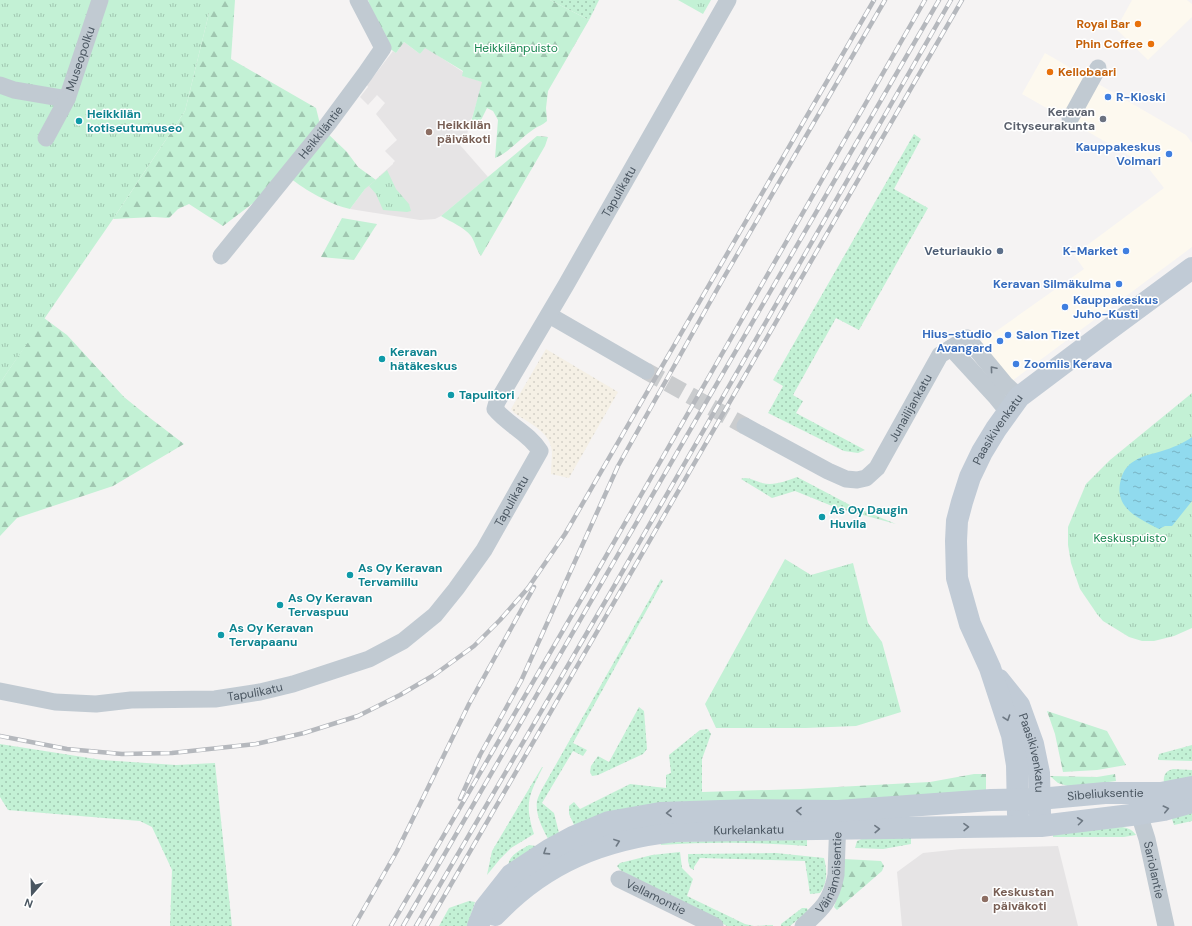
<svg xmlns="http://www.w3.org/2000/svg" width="1192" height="926" font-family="'DM Sans',sans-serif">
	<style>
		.commercial { fill: #fdf9ef }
		.education { fill: #e6e4e5 }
		.grass { fill: url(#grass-dots) }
		.forest { fill: url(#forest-firs) }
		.sand { fill: url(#sand-dots) }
		.park { fill: url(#park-tufts) }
		.water { fill: url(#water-ripples) }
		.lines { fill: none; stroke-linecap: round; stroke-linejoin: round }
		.street-tunnel { stroke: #caccce; stroke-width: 17; stroke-dasharray: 17 8; stroke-linecap: butt }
		.street { stroke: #c1cad2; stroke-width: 17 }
		.secondary { stroke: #c1cbd6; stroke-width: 22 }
		.rail-casing { stroke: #b5b8bd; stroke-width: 4.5 }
		.rail { stroke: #fff; stroke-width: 3; stroke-dasharray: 9; stroke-linecap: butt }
		.oneway { stroke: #6e7983 }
		.oneway2 { stroke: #6e7984 }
		.food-dot { fill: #e8710a; stroke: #fff; stroke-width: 1.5 }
		.shop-dot { fill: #3f7fe0; stroke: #fff; stroke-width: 1.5 }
		.worship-dot { fill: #6b7280; stroke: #fff; stroke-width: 1.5 }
		.culture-dot { fill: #0f9aa8; stroke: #fff; stroke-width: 1.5 }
		.education-dot { fill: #8d6e63; stroke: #fff; stroke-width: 1.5 }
		.service-dot { fill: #5c6f8a; stroke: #fff; stroke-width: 1.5 }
		.labels { text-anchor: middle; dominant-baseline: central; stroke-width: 3; stroke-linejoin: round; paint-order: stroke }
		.food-label { font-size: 12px; font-weight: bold; fill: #c56008; stroke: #fff; text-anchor: end }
		.park-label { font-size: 12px; fill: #17864f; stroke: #fff }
		.street-label { font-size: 12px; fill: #4a5661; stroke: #fff }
		.shop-label { font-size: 12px; font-weight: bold; fill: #366cbe; stroke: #fff; text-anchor: start }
		.worship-label { font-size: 12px; font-weight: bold; fill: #5b616d; stroke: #fff; text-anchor: end }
		.culture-label { font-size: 12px; font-weight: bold; fill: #0d838f; stroke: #fff; text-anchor: start }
		.education-label { font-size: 12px; font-weight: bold; fill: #785e54; stroke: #fff; text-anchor: start }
		.service-label { font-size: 12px; font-weight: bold; fill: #4e5e75; stroke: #fff; text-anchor: end }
	</style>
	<defs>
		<pattern id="grass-dots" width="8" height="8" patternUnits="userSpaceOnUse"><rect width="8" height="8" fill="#c3f1d5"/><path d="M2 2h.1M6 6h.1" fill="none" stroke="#a0c6b0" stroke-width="1.8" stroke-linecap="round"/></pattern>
		<pattern id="forest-firs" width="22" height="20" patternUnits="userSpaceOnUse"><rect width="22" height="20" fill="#c3f1d5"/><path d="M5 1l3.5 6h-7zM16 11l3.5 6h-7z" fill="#a0c6b0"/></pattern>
		<pattern id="sand-dots" width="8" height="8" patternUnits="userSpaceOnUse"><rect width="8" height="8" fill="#f5f0e5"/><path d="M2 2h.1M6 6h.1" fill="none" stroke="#d4d0c7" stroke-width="1.8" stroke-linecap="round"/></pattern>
		<pattern id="park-tufts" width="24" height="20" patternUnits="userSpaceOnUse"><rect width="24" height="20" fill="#c3f1d5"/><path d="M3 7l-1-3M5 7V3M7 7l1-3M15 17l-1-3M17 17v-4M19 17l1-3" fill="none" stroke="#a0c6b0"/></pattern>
		<pattern id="water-ripples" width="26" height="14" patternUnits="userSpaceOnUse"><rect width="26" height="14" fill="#90daee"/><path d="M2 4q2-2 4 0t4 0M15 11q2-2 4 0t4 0" fill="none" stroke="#78b4c4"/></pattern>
	</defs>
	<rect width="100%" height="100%" fill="#f5f3f3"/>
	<g class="commercial">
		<polygon points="1132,0 1187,0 1192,4 1192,17 1148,60 1116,29"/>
		<polygon points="1045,53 1186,135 1192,143 1192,247 1012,381 978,344 1084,269 1074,255 1164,188 1146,165 1022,94"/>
	</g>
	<g class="education">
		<polygon points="404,42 420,54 425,47 463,72 463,76 483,82 467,134 460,145 488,177 441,216 435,219 420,220 350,209 365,189 393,164 393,163 395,161 385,151 397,140 376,114 385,103 377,95 368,105 360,97 368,87 367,85 393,51 396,53"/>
		<polygon points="1058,846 1078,926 902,926 897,872 923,853 961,849"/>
	</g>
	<g class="grass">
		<polygon points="550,0 599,0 589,20"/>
		<polygon points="914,134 921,139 894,189 928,208 859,330 836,318 793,395 803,401 796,413 865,450 858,453 844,451 768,413 783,386 773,380"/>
		<path d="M797 477 850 505 896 524 837 508 795 491 772 498 741 479C747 476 755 481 762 483 774 486 786 481 797 477Z"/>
		<path d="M661 579 663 581 573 743 587 750 583 756 573 751 542 803 554 813 560 837 550 842C543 830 535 815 537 801 538 797 540 793 542 789Z"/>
		<polygon points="639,707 644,711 647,749 643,754 598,775 592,776 590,772 591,766 598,756 609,762"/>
		<polygon points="708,729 711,734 702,759 702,805 575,827 569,814 569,806 574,802 580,809 630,784 666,788 666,775 671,773 669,755 700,730"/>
		<polygon points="0,744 102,760 176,765 215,763 232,926 170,926 172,870 152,827 140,821 8,810 0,797"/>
		<polygon points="1192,745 1192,761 1158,760 1159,754"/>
		<path d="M542 767H543C529 795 524 803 534 834L511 848 500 859 487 875 492 851Z"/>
		<path d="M1173 769 1192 770V780L1164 783C1163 776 1165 771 1173 769Z"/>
		<polygon points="1192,808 1192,821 1174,825 1171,816"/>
		<path d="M1122 827C1129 828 1132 830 1136 835L1124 837H1053V833Z"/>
		<polygon points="911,836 911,844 883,849 855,848 857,841 866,837"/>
		<path d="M807 839V846C758 842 710 842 661 845L660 842Z"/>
		<path d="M529 845 542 847 508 867C508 856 520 850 529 845Z"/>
		<polygon points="680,852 682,868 693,879 687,896 745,924 754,926 773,925 773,926 727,926 620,870 617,866 620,863 652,855"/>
		<path d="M776 853 824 858C827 869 828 883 820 893L810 894 805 861 700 858 694 867V870L690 868 688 861V854Z"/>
		<polygon points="469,901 475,902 467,926 439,926 449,908"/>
		<polygon points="802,908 807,908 808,911 790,926 781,926 781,924"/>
	</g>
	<g class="forest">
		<polygon points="209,0 235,0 231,59 316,108 320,124 272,189 223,226 189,204 178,209 169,218 154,217 113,219 185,111 209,13"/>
		<path d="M368 0H550L589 20 548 91 546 108 547 121C543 125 538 126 534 129 520 138 510 152 495 158L498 120 493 111 487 108 477 128 470 126 482 82 462 76 463 71 425 48 420 54 404 42 396 53 382 43Z"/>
		<path d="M326 132 347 152 358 167 376 180 365 189 350 209C331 205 305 190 290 178Z"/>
		<path d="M537 136 548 137 545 146 481 256C476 249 475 242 471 236 464 227 451 222 441 216Z"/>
		<polygon points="342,218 377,224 354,260 321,257"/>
		<polygon points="44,318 67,335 124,397 150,418 184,444 113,486 17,518 0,536 0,383"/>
		<polygon points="1047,711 1107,731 1126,765 1097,770 1063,772 1055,734"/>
		<polygon points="974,774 986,774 986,793 971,796 702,805 702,792 800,789 930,782"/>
		<polygon points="1115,774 1116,781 1071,787 1058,783 1050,776 1097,777"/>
		<polygon points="844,859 881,861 884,866 882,871 837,910 834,907 842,883"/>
	</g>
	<path class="sand" d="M546 349 618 392 569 478 551 474C551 467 552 459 552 452 551 432 529 423 514 413L511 409Z"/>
	<g class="park">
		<polygon points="0,0 209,0 209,13 185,111 113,219 0,383"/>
		<polygon points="678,0 711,0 703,14"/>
		<polygon points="387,170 396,189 409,204 411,211 407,212 383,210 376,194 369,186"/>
		<polygon points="1192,393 1192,628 1174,636 1154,641 1142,641 1129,637 1103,621 1097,614 1080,589 1071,563 1068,545 1068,527 1086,484 1110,460"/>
		<polygon points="785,559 811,575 853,563 868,623 882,642 901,712 856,726 806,728 716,728 705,704"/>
	</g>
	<path class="water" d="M1192 437V501L1172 526H1165L1159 529C1138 518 1113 508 1121 479 1123 471 1128 464 1136 460 1144 455 1153 454 1162 451 1172 448 1184 443 1192 437Z"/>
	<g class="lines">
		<polyline class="street-tunnel" points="646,371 745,426"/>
		<g class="street">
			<path id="s1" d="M0 85 14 90 67 99 100 0"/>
			<polyline points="1070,119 1098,68"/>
			<polyline points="46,138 67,99"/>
			<path id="s2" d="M221 256 328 124 365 74 383 48 358 0"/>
			<polyline points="549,315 646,371"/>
			<polyline points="951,348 995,396 1008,412"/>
			<path id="s3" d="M745 426 828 471 846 479 857 480 866 478 877 468 940 355 967 338 1005 384 1019 397"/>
			<path id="s4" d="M0 691 55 702 96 704 131 700 215 699 260 692 293 684 369 659 403 641 435 615 456 589 484 550 540 451C529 433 508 425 495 409L497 402 566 285 728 0"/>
			<path id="s5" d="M1139 814 1147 839 1166 926"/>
			<path id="s6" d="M619 879 715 926"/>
			<path id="s7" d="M803 926C822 909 831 901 836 875L838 817"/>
		</g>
		<g class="secondary">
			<path id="s8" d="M999 680 1019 705 1033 744 1039 773 1040 814"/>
			<path id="s9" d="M1018 814 1017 765 1012 735 990 668 970 624 957 578 956 541 957 521 962 502 970 477 982 452 996 429 1019 397 1096 339 1192 268"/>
			<path id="s10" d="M495 915C545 862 603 839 675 831L1041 826 1139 814 1164 810 1192 802"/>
			<path id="s11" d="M478 926 485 908 511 875 549 850 573 837 609 822 660 813 751 810 838 811 991 800 1039 799 1105 793H1161L1192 787"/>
		</g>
		<g class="rail-casing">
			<g id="rail">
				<polyline points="0,736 67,749 122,754 172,753 256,744 304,733 358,716 400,695 434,675 474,646 500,620 528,588 565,534 874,0"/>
				<polyline points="460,799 480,755 521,681 618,466 723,279 885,0"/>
				<polyline points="354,926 397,851 469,704 534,587"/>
				<polyline points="391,926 590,584 925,0"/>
				<polyline points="403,926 939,0"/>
				<polyline points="416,926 609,595 951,0"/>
				<polyline points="427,926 962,0"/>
			</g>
		</g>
		<use href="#rail" class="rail"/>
	</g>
	<defs><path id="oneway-chevron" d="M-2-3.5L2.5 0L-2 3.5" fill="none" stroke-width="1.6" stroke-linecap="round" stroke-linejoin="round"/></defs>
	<use class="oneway" href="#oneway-chevron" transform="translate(993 369) rotate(-130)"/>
	<g class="oneway2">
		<use href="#oneway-chevron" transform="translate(1007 718) rotate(71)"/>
		<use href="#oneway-chevron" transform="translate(1166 809) rotate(-13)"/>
		<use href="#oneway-chevron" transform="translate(799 811) rotate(-179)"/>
		<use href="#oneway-chevron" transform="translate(669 813) rotate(178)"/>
		<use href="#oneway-chevron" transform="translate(1080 821) rotate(-7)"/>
		<use href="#oneway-chevron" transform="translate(966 827) rotate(-1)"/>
		<use href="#oneway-chevron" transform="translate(877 829) rotate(-2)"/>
		<use href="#oneway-chevron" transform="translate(617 842) rotate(-20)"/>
		<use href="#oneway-chevron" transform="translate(546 852) rotate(147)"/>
	</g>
	<g class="food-dot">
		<circle cx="1138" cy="24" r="4"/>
		<circle cx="1151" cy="44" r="4"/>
		<circle cx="1050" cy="72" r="4"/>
	</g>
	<g class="shop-dot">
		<circle cx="1108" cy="97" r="4"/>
		<circle cx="1169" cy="154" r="4"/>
		<circle cx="1126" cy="251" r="4"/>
		<circle cx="1119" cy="284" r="4"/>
		<circle cx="1065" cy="307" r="4"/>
		<circle cx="1008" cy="335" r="4"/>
		<circle cx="1000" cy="341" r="4"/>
		<circle cx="1016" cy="364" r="4"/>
	</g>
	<circle class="worship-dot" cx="1103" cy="119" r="4"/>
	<g class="culture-dot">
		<circle cx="79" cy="121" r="4"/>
		<circle cx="382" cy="359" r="4"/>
		<circle cx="451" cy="395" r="4"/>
		<circle cx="822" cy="517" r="4"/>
		<circle cx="350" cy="575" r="4"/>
		<circle cx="280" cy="605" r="4"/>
		<circle cx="221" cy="635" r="4"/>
	</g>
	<g class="education-dot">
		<circle cx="429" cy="132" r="4"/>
		<circle cx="985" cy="899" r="4"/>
	</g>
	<circle class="service-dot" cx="1000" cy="251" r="4"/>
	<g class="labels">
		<g class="food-label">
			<text x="1130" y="24">Royal Bar</text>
			<text x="1143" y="44">Phin Coffee</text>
			<text x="1058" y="72" text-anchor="start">Kellobaari</text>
		</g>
		<g class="park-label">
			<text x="516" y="48">Heikkilänpuisto</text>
			<text x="1130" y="538">Keskuspuisto</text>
		</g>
		<g class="street-label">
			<text stroke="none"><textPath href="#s1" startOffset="111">Museopolku</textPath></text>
			<text stroke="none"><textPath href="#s2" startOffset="159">Heikkiläntie</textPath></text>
			<text stroke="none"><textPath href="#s4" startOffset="963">Tapulikatu</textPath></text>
			<text stroke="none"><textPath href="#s3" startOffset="218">Junailijankatu</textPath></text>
			<text stroke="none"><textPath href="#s9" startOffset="404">Paasikivenkatu</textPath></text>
			<text stroke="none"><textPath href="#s4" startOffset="593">Tapulikatu</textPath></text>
			<text stroke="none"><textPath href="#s4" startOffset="257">Tapulikatu</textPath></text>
			<text stroke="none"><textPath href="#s8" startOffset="82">Paasikivenkatu</textPath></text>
			<text stroke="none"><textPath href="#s11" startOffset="671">Sibeliuksentie</textPath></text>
			<text stroke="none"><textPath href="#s10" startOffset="277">Kurkelankatu</textPath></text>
			<text stroke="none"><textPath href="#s5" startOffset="58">Sariolantie</textPath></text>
			<text stroke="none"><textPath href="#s7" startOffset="63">Väinämöisentie</textPath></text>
			<text stroke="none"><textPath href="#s6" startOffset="41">Vellamontie</textPath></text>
		</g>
		<g class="shop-label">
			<text x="1116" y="97">R-Kioski</text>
			<text x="1161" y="147" text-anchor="end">Kauppakeskus<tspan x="1161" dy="14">Volmari</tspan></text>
			<text x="1118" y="251" text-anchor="end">K-Market</text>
			<text x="1111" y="284" text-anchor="end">Keravan Silmäkulma</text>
			<text x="1073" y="300">Kauppakeskus<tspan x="1073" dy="14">Juho-Kusti</tspan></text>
			<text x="992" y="334" text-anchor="end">Hius-studio<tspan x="992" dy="14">Avangard</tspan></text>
			<text x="1016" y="335">Salon Tizet</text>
			<text x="1024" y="364">Zoomiis Kerava</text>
		</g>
		<g class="worship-label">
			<text x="1095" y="112">Keravan<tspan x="1095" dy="14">Cityseurakunta</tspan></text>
		</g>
		<g class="culture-label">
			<text x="87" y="114">Heikkilän<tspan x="87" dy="14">kotiseutumuseo</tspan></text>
			<text x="390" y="352">Keravan<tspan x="390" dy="14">hätäkeskus</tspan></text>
			<text x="459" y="395">Tapulitori</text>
			<text x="830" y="510">As Oy Daugin<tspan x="830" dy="14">Huvila</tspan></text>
			<text x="358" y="568">As Oy Keravan<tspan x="358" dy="14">Tervamiilu</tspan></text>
			<text x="288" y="598">As Oy Keravan<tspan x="288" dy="14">Tervaspuu</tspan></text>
			<text x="229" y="628">As Oy Keravan<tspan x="229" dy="14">Tervapaanu</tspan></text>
		</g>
		<g class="education-label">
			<text x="437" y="125">Heikkilän<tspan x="437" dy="14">päiväkoti</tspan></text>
			<text x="993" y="892">Keskustan<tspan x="993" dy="14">päiväkoti</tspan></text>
		</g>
		<g class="service-label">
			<text x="992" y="251">Veturiaukio</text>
		</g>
	</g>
	<g transform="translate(32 894) rotate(200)" stroke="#ffffff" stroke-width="3" paint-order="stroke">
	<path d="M0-3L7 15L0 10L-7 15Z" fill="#4a5661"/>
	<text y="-6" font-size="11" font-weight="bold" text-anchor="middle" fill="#4a5661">N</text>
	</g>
</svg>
